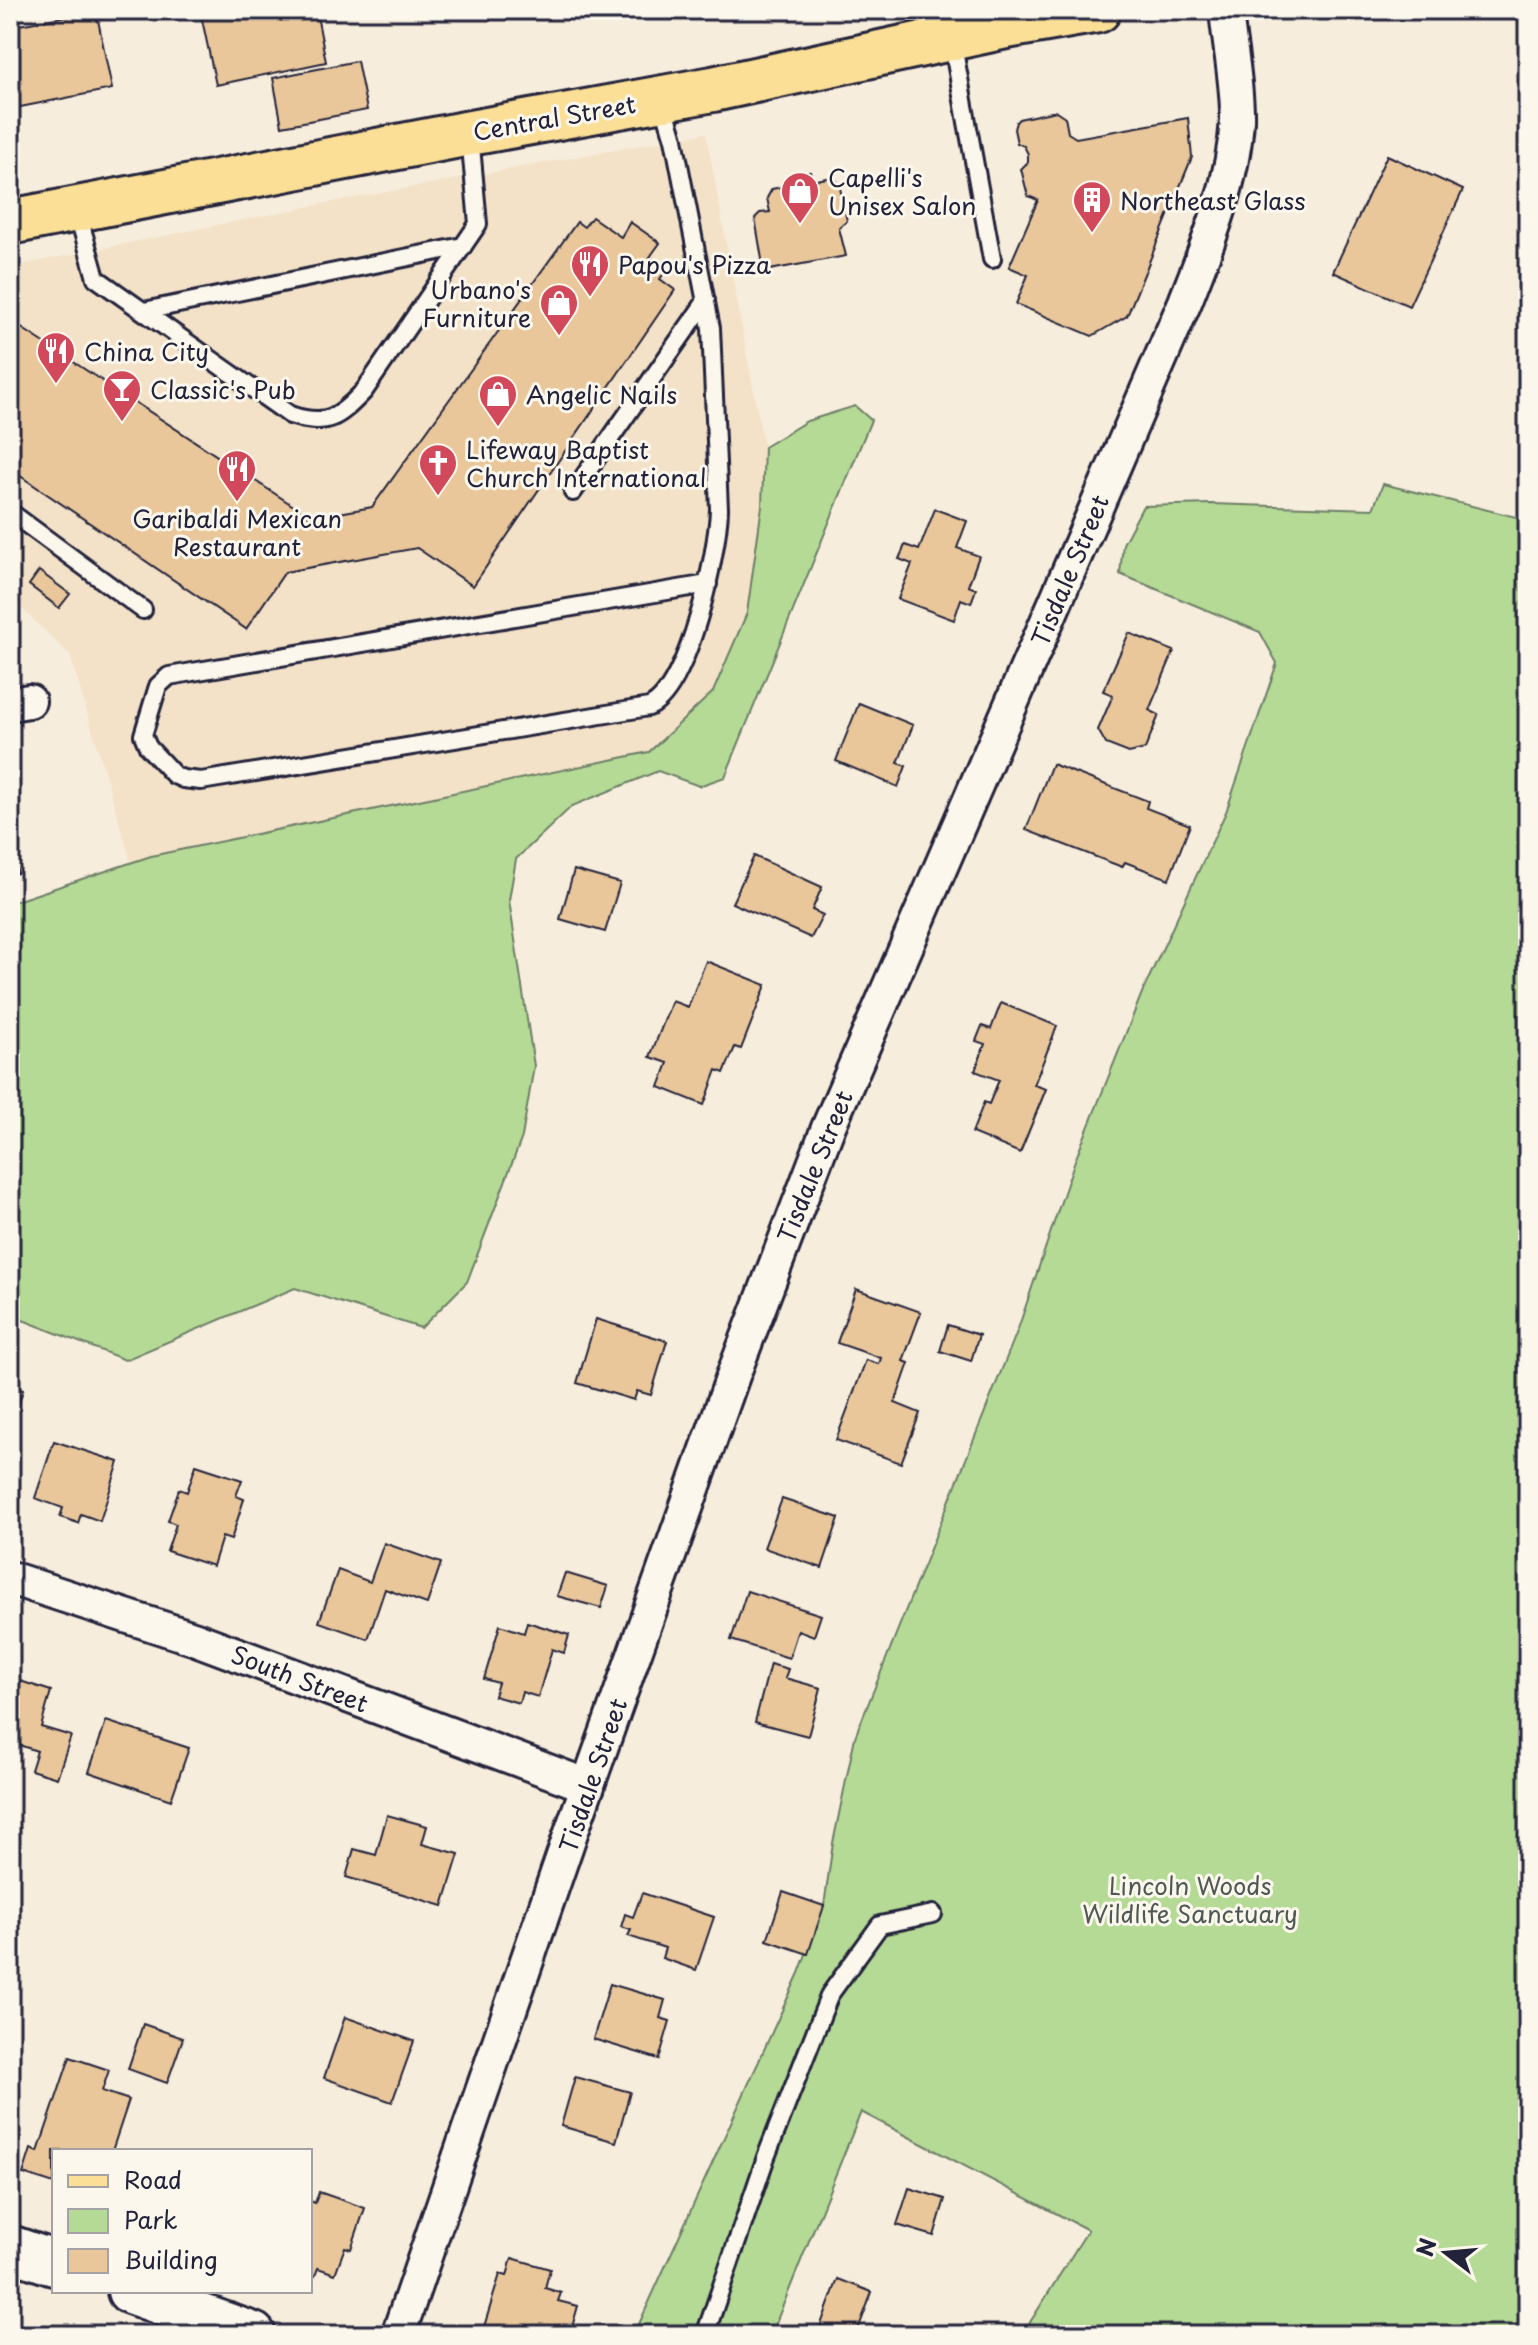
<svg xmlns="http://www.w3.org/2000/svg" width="1538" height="2345" font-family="'Playpen Sans',sans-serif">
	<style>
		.built { fill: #f3e2c8 }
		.green { fill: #b5da95; stroke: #6c7e68; stroke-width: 2 }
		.building { fill: #e9c79b; stroke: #22223b; stroke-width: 2 }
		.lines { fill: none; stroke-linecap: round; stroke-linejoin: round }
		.service-casing { stroke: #22223b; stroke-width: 22 }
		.minor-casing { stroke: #22223b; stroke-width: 38 }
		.secondary-casing { stroke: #22223b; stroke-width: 50 }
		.primary-casing { stroke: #22223b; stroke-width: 50 }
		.service { stroke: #fbf7ec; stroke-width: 16 }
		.minor { stroke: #fbf7ec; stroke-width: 32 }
		.secondary { stroke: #fbf7ec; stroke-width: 44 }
		.primary { stroke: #fbdf96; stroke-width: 44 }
		.labels { text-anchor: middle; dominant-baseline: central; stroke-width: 6; stroke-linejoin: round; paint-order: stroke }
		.street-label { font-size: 24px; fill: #22223b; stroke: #fbf7ec }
		.poi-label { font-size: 24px; fill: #22223b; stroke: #fbf7ec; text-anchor: start }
		.park-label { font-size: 24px; fill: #4e5956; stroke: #fbf7ec }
	</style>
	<rect width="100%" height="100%" fill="#f7eddc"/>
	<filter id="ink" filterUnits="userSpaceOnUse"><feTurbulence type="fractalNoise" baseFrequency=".0125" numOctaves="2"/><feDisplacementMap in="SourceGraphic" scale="16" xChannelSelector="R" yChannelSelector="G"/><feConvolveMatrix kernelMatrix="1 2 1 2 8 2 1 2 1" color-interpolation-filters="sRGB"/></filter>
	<g filter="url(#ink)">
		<polygon class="built" points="706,133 764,447 762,506 747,613 713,692 649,752 151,856 131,862 70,655 10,597 10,267 332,202"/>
		<g class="green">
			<polygon points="855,406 871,420 725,777 699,786 658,771 572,806 516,859 509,900 534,1066 522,1137 467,1282 421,1328 295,1288 125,1360 10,1315 10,903 151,856 649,752 713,692 747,613 762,506 764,447 807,421"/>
			<polygon points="1383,484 1528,520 1528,2335 1022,2335 1088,2230 861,2112 771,2335 634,2335 799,1973 824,1906 833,1843 855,1737 1018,1329 1074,1163 1142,993 1226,812 1277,663 1260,632 1120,574 1123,544 1143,506 1211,504 1373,509"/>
		</g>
		<g class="building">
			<polygon points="10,10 16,10 19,25 72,15 71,10 96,10 112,89 10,109"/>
			<polygon points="200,10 237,10 239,18 280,10 316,10 326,62 216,85"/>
			<polygon points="357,61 367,110 282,126 273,78"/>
			<polygon points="1056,111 1065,117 1068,133 1076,138 1188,118 1192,157 1127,316 1092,336 1016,304 1028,275 1009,267 1038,200 1028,196 1021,169 1028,162 1028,154 1024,146 1017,143 1014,129 1016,122 1019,119"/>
			<polygon points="1387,155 1463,190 1409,306 1333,272"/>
			<polygon points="810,172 812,181 831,177 839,183 847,221 839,228 846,256 764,271 755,218 760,213 770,212 767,198 772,189 791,185 790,175"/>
			<polygon points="592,217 621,237 630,222 660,243 650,257 667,269 660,279 675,290 473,586 417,548 285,572 246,629 10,469 10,337 12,338 20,327 312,518 372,507 577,222 584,227"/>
			<polygon points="935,509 967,521 957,548 979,556 968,586 976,589 971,603 961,599 954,620 898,599 912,564 899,559 905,545 919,550"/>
			<polygon points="39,571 70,594 59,608 29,585"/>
			<polygon points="1129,633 1174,651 1149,710 1159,715 1145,749 1129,753 1106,744 1098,730 1113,695 1103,691"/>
			<polygon points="859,703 913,725 898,763 906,766 898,787 836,761"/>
			<polygon points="1052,764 1148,801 1146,808 1190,825 1169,879 1125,862 1122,867 1026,830"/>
			<polygon points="10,847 18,873 10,875"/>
			<polygon points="754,856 822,887 812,910 823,915 811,938 732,903"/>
			<polygon points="574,870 620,883 605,932 560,919"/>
			<polygon points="706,961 766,985 741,1049 735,1047 724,1073 717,1070 704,1105 659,1087 668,1063 650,1057 672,1001 688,1007"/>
			<polygon points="1001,1003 1057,1026 1034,1085 1046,1089 1020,1153 972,1133 984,1102 989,1104 999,1080 975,1071 985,1044 976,1041 982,1026 991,1029"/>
			<polygon points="856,1289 921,1312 903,1361 909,1363 895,1403 920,1413 901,1463 836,1440 866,1360 879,1364 881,1358 837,1343"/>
			<polygon points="596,1319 667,1341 651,1395 637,1391 634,1400 577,1383"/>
			<polygon points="948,1325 979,1335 971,1361 940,1351"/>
			<polygon points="10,1386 23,1390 10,1432"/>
			<polygon points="54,1441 119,1462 100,1521 81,1514 78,1523 60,1517 63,1508 35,1498"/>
			<polygon points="196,1465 242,1480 236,1496 244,1499 231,1540 222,1537 213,1566 167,1551 176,1524 168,1521 179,1489 187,1492"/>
			<polygon points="782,1499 839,1518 822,1568 764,1548"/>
			<polygon points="384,1543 441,1563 427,1604 385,1589 368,1639 319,1622 338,1570 370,1582"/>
			<polygon points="565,1573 608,1586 601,1608 557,1596"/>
			<polygon points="747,1591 821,1615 814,1636 798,1630 789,1658 731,1640"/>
			<polygon points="527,1622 569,1635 564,1653 552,1649 538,1697 522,1692 519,1703 494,1696 498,1683 484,1679 500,1625 524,1633"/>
			<polygon points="770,1664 788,1669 785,1678 821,1688 808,1736 755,1722"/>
			<polygon points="20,1681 51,1691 41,1727 71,1736 57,1778 31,1770 37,1751 10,1742 10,1687 17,1689"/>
			<polygon points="106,1721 189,1748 171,1800 89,1772"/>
			<polygon points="387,1815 427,1826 422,1844 459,1854 443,1906 346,1877 354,1849 376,1855"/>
			<polygon points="783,1892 824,1906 808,1954 767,1940"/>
			<polygon points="642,1893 714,1917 696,1970 662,1958 665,1948 628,1936 631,1930 621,1927 625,1914 633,1917"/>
			<polygon points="610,1984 665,2000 660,2018 670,2021 659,2059 593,2039"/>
			<polygon points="345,2017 414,2041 392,2102 324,2078"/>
			<polygon points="143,2024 183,2038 167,2083 128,2069"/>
			<polygon points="70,2057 109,2070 102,2091 129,2100 112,2151 54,2151 54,2184 23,2174 31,2149 38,2152"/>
			<polygon points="575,2077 630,2092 616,2142 561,2126"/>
			<polygon points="909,2188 945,2199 934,2236 897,2225"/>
			<polygon points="319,2192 365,2208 351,2249 345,2247 335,2274 318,2268 315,2276 310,2274 310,2201 315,2203"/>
			<polygon points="512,2258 550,2269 545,2288 561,2293 558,2301 578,2306 570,2334 550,2328 548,2335 500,2335 483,2330 500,2274 507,2276"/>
			<polygon points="838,2279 872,2292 856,2335 817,2335"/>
		</g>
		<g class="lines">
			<g class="service-casing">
				<g id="service">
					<polyline points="952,40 992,259"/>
					<path d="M662 99 674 139 711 328 719 509C718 550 689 690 649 707L201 781 183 779 174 775 148 747 143 735 158 686 169 676 708 584"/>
					<path d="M77 211 96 278 290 415C327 427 338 418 364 391L478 224 470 135"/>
					<polyline points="144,311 463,246"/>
					<polyline points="573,492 706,301"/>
					<polyline points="10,512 143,610"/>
					<polyline points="705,2335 766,2157 830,1994 880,1925 933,1914"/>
				</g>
			</g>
			<g class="minor-casing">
				<g id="minor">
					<polyline points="10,704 29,701"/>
					<polyline points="10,1578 196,1639 588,1786"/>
					<path d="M398 2335 573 1827 734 1373 828 1128 1185 302C1208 243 1233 184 1237 120 1238 86 1229 45 1226 10"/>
				</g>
			</g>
			<g class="secondary-casing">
				<g id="secondary">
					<polyline points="10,2248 54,2263"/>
					<polyline points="130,2291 253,2335"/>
				</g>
			</g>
			<g class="primary-casing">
				<polyline id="primary" points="10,222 470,133 713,89 1006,26 1098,10"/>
			</g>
			<use href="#service" class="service"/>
			<use href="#minor" class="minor"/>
			<use href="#secondary" class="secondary"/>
			<use href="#primary" class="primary"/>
		</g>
	</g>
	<defs>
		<g id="shop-pin" transform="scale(2)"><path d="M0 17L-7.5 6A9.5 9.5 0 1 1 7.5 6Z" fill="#d1495b" stroke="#fbf7ec"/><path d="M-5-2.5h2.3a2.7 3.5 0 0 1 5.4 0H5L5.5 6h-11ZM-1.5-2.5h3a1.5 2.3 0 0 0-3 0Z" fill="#fff"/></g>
		<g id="building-pin" transform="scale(2)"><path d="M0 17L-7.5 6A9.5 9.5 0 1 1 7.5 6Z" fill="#d1495b" stroke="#fbf7ec"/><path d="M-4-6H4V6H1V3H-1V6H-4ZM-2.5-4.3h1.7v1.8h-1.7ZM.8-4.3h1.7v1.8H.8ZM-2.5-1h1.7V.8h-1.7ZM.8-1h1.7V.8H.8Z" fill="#fff"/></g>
		<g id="restaurant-pin" transform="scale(2)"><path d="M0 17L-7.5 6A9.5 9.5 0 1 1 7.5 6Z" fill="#d1495b" stroke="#fbf7ec"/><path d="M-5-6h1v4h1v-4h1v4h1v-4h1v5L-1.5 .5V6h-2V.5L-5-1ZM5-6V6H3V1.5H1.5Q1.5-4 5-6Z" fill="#fff"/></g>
		<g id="bar-pin" transform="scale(2)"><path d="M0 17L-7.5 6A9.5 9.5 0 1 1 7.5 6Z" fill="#d1495b" stroke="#fbf7ec"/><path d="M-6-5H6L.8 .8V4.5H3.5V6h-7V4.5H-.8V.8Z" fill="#fff"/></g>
		<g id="church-pin" transform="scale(2)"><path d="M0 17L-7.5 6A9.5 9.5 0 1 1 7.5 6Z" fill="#d1495b" stroke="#fbf7ec"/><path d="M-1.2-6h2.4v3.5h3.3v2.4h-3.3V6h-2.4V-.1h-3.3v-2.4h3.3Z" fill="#fff"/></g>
	</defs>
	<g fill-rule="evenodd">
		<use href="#shop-pin" x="800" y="191"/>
		<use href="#building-pin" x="1092" y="200"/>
		<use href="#restaurant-pin" x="590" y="264"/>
		<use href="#shop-pin" x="559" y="303"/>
		<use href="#restaurant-pin" x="56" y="351"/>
		<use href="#bar-pin" x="122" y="389"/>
		<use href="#shop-pin" x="498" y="394"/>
		<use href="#church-pin" x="438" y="463"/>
		<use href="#restaurant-pin" x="237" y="469"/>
	</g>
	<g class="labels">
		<g class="street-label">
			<text transform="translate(554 117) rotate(-10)">Central Street</text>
			<text transform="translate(1069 570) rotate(-67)">Tisdale Street</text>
			<text transform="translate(814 1166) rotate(-68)">Tisdale Street</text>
			<text transform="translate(300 1678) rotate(21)">South Street</text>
			<text transform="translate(592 1775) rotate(-71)">Tisdale Street</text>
		</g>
		<g class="poi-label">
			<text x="828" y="177">Capelli's<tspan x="828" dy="28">Unisex Salon</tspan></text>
			<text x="1120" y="200">Northeast Glass</text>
			<text x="618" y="264">Papou's Pizza</text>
			<text x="531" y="289" text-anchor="end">Urbano's<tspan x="531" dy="28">Furniture</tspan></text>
			<text x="84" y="351">China City</text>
			<text x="150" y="389">Classic's Pub</text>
			<text x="526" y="394">Angelic Nails</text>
			<text x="466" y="449">Lifeway Baptist<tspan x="466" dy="28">Church International</tspan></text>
			<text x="237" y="518" text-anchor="middle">Garibaldi Mexican<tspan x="237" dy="28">Restaurant</tspan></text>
		</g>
		<g class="park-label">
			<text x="1190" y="1885">Lincoln Woods<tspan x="1190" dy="28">Wildlife Sanctuary</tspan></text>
		</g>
	</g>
	<rect width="1538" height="2345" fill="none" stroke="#fbf7ec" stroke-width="40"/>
	<rect x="20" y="20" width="1498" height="2305" fill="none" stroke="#22223b" stroke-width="3" filter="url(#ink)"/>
	<rect x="52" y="2149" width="260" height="144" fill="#fbf7ec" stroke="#a4a2a5" stroke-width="2"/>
	<rect x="68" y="2175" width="40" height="12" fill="#fbdf96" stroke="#a4a2a5" stroke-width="2"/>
	<text x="124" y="2189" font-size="24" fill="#22223b">Road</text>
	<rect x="68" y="2209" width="40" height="24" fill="#b5da95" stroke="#a4a2a5" stroke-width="2"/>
	<text x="124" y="2229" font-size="24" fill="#22223b">Park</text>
	<rect x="68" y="2249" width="40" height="24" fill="#e9c79b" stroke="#a4a2a5" stroke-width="2"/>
	<text x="124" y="2269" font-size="24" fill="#22223b">Building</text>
	<g transform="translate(1446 2253) rotate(286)" stroke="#fbf7ec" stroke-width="6" paint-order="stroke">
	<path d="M0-6L14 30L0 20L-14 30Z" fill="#22223b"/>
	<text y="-12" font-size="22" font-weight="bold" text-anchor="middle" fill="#22223b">N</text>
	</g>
</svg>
